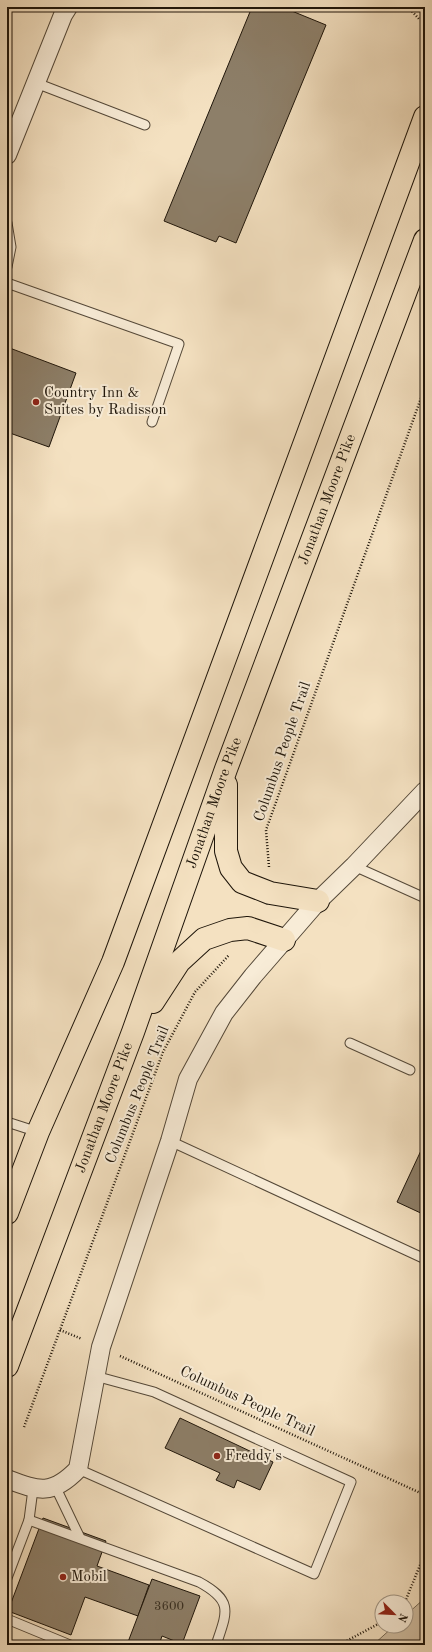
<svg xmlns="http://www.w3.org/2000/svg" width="432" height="1652" font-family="'Old Standard TT',serif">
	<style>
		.green { fill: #d0bea2; stroke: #776a56 }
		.building { fill: #8d7f69; stroke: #1e150a }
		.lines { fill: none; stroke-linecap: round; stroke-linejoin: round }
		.service-casing { stroke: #544838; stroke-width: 11 }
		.minor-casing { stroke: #544838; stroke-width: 20 }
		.trunk-casing { stroke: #1e150a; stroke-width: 24 }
		.path { stroke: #1e150a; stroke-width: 2.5; stroke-dasharray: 1 2; stroke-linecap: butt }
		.service { stroke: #f8ecd7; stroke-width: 9 }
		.minor { stroke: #f8ecd7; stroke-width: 18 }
		.trunk { stroke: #f4e1c1; stroke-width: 22 }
		.poi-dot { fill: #8f2418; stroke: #f8ecd7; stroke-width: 1.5 }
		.labels { text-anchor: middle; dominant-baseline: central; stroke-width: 4; stroke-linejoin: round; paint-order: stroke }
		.number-label { font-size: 13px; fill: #3a3022 }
		.poi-label { font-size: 15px; fill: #1e150a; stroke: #f8ecd7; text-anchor: start }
		.street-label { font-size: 15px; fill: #1e150a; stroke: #f8ecd7 }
	</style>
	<rect width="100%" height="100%" fill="#f4e1c1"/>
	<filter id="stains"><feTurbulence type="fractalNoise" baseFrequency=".005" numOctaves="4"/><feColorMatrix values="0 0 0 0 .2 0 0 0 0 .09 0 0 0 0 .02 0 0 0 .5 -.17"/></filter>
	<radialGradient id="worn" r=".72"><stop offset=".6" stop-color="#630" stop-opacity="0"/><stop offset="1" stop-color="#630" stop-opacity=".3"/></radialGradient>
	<polygon class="green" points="425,1598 425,1645 373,1645 394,1626 406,1626 406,1615"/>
	<g class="building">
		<polygon points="252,7 282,7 326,25 236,243 219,236 216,242 164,221"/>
		<polygon points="7,347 76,373 49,447 7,432"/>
		<polygon points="425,1142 425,1215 397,1202"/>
		<polygon points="180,1418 273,1462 260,1490 237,1480 234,1488 216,1480 220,1473 165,1448"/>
		<polygon points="43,1518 106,1541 97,1566 149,1585 138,1616 85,1597 71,1635 8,1611"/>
		<polygon points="152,1579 200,1596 182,1644 162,1636 159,1645 136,1645 128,1642"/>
	</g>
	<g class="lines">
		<g class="service-casing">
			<g id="service">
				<polyline points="36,83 145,125"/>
				<polyline points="7,223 11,247 7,267"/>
				<polyline points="7,283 179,344 152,422"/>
				<polyline points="354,866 425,898"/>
				<polyline points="350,1043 410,1070"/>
				<polyline points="7,1122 38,1132"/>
				<polyline points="170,1141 425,1259"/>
				<polyline points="78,1469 314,1574 351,1482 154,1392 95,1376"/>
				<polyline points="55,1486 80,1538"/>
				<path d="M29 1520 199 1582C234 1601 227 1612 216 1645"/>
				<polyline points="7,1578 29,1520 33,1489"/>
				<polyline points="7,1619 70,1645"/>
			</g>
		</g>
		<g class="minor-casing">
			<g id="minor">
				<polyline points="7,155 63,15 68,7"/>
				<path d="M7 1479C39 1491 52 1496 78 1469L101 1347 170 1141 188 1079 224 1013 253 976 318 901 354 866 425 791"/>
			</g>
		</g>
		<g class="trunk-casing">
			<g id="trunk">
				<polyline points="226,785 226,851 231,868 242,882 270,893 318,901"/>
				<polyline points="153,1002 179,962 204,939 230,930 248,928 284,940"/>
				<polyline points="7,1213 38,1132 113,962 425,117"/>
				<path id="s1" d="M7 1366 133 1032 226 769 425 240"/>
			</g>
		</g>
		<g class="path">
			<polyline points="408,7 420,20 425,20"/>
			<polyline points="269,867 266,830 425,387"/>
			<polyline points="60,1330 82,1339"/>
			<polyline points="120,1356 425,1495"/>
			<polyline points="24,1427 163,1052 195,992 229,955"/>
			<polyline points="405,1602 425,1553"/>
			<polyline points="339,1645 382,1622"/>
		</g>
		<use href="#service" class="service"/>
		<use href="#minor" class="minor"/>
		<use href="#trunk" class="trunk"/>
	</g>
	<g class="poi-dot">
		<circle cx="36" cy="402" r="4"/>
		<circle cx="217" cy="1456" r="4"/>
		<circle cx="63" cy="1577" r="4"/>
	</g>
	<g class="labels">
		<g class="number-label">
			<text x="169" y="1606">3600</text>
		</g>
		<g class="poi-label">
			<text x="44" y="393">Country Inn &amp;<tspan x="44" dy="17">Suites by Radisson</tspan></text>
			<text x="225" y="1456">Freddy's</text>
			<text x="71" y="1577">Mobil</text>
		</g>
		<g class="street-label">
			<text stroke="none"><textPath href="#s1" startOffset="924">Jonathan Moore Pike</textPath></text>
			<text transform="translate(283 752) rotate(-71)">Columbus People Trail</text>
			<text stroke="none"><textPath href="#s1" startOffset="600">Jonathan Moore Pike</textPath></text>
			<text transform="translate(138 1095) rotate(-68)">Columbus People Trail</text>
			<text stroke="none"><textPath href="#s1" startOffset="276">Jonathan Moore Pike</textPath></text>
			<text transform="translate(247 1402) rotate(25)">Columbus People Trail</text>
		</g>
	</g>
	<rect width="432" height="1652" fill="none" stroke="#f4e1c1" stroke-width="24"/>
	<rect x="8" y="8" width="416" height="1636" fill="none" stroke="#1e150a" stroke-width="2"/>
	<rect x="12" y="12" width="408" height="1628" fill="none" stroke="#1e150a"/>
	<g transform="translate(394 1614) rotate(114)"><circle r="19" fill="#f8ecd7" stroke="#a19685"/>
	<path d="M0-3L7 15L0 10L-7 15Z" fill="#8f2418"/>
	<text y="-6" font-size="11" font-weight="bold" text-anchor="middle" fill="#1e150a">N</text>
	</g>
	<rect width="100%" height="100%" filter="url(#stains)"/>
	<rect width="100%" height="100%" fill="url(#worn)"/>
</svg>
